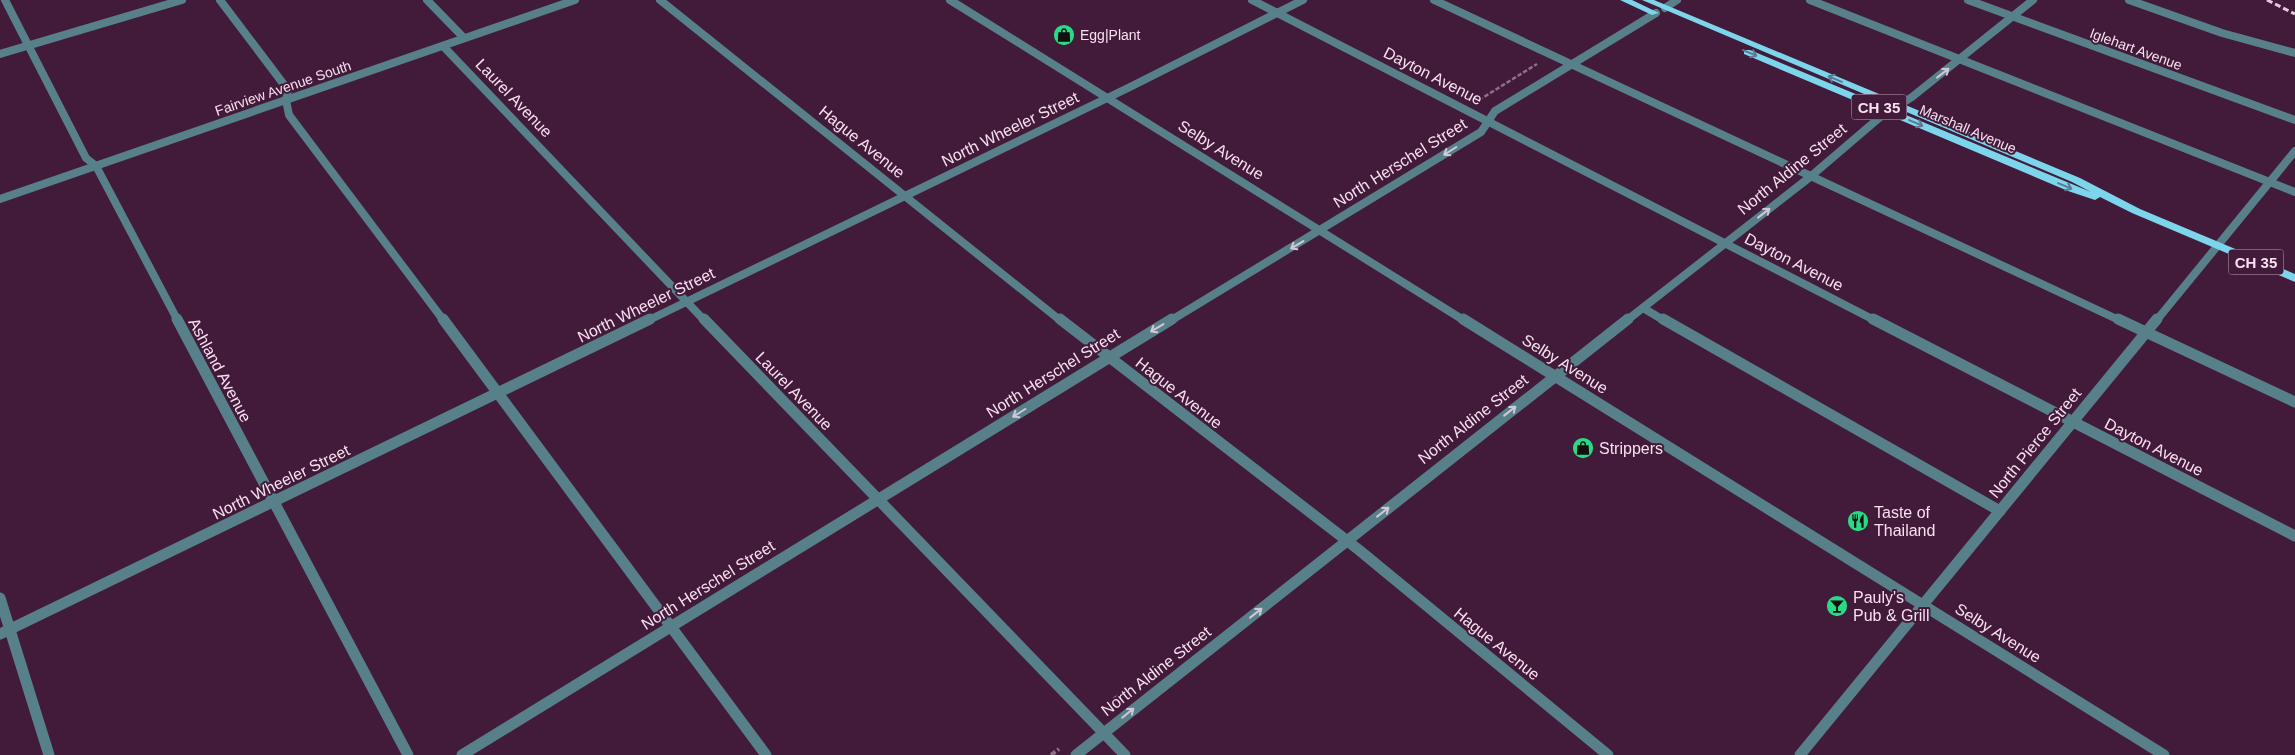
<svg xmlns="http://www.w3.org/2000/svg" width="2295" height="755" font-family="Helvetica,sans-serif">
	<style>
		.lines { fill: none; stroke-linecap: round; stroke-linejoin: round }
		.path-far1 { stroke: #907088; stroke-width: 2.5; stroke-dasharray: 4.5 2; stroke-linecap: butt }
		.path { stroke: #907088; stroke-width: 4; stroke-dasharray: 5.5 2.5; stroke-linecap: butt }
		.service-far1 { stroke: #57808a; stroke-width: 8 }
		.service { stroke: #57808a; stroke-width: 11 }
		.minor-far1 { stroke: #57808a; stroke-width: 8 }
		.minor { stroke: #57808a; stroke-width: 11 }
		.tertiary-far1 { stroke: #57808a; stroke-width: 8 }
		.tertiary { stroke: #57808a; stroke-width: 11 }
		.primary { fill: #7cd5eb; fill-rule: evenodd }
		.rail { stroke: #e4c9dc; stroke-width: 3; stroke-dasharray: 6 3; stroke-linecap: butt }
		.oneway { stroke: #5e7892 }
		.oneway2 { stroke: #d0c7d7 }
		.labels { text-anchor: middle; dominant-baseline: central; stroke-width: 4; stroke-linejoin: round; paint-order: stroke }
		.far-poi-label { font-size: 14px; fill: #f9dff1; stroke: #411b39; text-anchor: start }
		.far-street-label { font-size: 14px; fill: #f9dff1; stroke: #411b39 }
		.shield { fill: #411b39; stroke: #c2a4ba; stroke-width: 1 }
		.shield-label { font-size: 15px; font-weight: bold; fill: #f9dff1 }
		.street-label { font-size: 16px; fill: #f9dff1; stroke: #411b39 }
		.poi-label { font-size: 16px; fill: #f9dff1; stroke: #411b39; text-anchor: start }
	</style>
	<rect width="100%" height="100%" fill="#411b39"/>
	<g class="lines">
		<polyline class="path-far1" points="1479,100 1537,64"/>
		<g class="path">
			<polyline points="1114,699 1125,693"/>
			<polyline points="1051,755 1059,749"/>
		</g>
		<g class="service-far1">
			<polyline points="220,0 288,90 286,100 289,115 444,321"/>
			<polyline points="1434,0 2121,321"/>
			<polyline points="1810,0 2295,192"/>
			<polyline points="2129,0 2222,33 2295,53"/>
			<polyline points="1643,308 1665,321"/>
		</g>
		<g class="service">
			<polyline points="443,319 766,755"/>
			<polyline points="1663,319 2000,511"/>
			<polyline points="2118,319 2295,402"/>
			<polyline points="0,598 49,755"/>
		</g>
		<g class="minor-far1">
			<polyline points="5,0 86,158 96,166 178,321"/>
			<polyline points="427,0 464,38"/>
			<polyline points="660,0 1061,321"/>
			<polyline points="1252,0 1876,321"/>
			<polyline points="1968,0 2295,120"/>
			<polyline points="1665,8 1677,0"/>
			<polyline points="443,46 705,321"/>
			<polyline points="0,54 182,0"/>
			<polyline points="647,321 1130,87 1303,0"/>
			<polyline points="1170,321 1481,132 1495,111 1656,13"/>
			<polyline points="1626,321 1810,177 1879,118 1912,97 2033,0"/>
			<polyline points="2156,321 2295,151"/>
		</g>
		<g class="minor">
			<polyline points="177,319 408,755"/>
			<polyline points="704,319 1125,755"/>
			<polyline points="1060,319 1359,550 1608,755"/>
			<polyline points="1873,319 2295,536"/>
			<polyline points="0,634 650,319"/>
			<polyline points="462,755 1172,319"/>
			<polyline points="1076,755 1628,319"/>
			<polyline points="1800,755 2157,319"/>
		</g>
		<g class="tertiary-far1">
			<polyline points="950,0 1465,321"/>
			<polyline points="0,199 575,0"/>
		</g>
		<polyline class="tertiary" points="1463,319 2164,755"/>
		<g class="primary">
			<polygon points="1620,0 1632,0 1659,13 1652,15"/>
			<polygon points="1642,0 1654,0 2080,178 2140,209 2295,274 2295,282 2132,213 2100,197 2095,200 2068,191 1744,54 1744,50 1750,50 2091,192 2072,182"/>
		</g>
		<polyline class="rail" points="2267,0 2295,14"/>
	</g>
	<defs><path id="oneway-shaft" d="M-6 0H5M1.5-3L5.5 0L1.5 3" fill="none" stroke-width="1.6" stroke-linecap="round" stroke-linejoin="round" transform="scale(1.25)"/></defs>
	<g class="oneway">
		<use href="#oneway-shaft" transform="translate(1750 53) rotate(23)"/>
		<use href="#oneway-shaft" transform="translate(1835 79) rotate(-157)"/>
		<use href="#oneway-shaft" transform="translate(1916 123) rotate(23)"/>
		<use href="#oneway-shaft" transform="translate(2065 186) rotate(23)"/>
	</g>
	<g class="oneway2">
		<use href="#oneway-shaft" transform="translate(1943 73) rotate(-38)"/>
		<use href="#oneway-shaft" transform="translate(1450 151) rotate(148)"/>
		<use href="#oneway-shaft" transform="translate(1764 213) rotate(-38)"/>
		<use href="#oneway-shaft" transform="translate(1297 245) rotate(149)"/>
		<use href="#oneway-shaft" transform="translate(1157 328) rotate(149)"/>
		<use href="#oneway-shaft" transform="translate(1510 411) rotate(-38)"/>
		<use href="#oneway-shaft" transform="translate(1019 413) rotate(148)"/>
		<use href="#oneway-shaft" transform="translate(1383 512) rotate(-38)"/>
		<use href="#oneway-shaft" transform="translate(1256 613) rotate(-38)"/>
		<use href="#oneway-shaft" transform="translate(1128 713) rotate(-39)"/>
	</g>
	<defs>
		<g id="shop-disc" transform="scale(1.125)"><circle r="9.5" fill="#2ad885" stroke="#411b39"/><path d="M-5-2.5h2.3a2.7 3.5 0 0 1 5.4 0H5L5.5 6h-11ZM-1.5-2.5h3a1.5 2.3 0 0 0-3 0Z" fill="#111"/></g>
		<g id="restaurant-disc" transform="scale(1.125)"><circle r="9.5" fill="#2ad885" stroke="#411b39"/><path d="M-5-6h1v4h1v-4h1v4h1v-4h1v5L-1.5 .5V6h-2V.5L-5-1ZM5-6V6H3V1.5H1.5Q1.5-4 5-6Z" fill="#111"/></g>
		<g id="bar-disc" transform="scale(1.125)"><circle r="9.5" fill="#2ad885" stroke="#411b39"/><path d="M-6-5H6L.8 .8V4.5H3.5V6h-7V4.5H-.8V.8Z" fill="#111"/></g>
	</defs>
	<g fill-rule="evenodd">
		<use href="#shop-disc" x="1064" y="35"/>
		<use href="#shop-disc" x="1583" y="448"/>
		<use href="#restaurant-disc" x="1858" y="521"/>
		<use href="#bar-disc" x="1837" y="606"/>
	</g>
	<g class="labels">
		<g class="far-poi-label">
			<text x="1080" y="35">Egg|Plant</text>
		</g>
		<g class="far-street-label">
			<text transform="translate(2136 49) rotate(20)">Iglehart Avenue</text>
			<text transform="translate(283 88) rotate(-19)">Fairview Avenue South</text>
			<text transform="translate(1968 129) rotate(23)">Marshall Avenue</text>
		</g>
		<g class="shield">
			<rect x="1851.5" y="94.5" width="55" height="25" rx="4"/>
			<rect x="2228.5" y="249.5" width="55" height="25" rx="4"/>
		</g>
		<g class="shield-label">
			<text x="1879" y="107">CH 35</text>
			<text x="2256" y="262">CH 35</text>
		</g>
		<g class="street-label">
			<text transform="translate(1433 76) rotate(27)">Dayton Avenue</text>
			<text transform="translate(514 98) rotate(46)">Laurel Avenue</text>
			<text transform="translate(1010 129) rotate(-26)">North Wheeler Street</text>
			<text transform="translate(862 142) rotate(39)">Hague Avenue</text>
			<text transform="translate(1221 150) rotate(32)">Selby Avenue</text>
			<text transform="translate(1400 163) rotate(-32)">North Herschel Street</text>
			<text transform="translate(1792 169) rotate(-39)">North Aldine Street</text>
			<text transform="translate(1794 262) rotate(27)">Dayton Avenue</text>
			<text transform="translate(646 305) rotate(-26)">North Wheeler Street</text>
			<text transform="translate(1565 364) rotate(32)">Selby Avenue</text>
			<text transform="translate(220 370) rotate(62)">Ashland Avenue</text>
			<text transform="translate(1053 373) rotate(-32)">North Herschel Street</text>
			<text transform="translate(794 391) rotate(46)">Laurel Avenue</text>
			<text transform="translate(1179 393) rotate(38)">Hague Avenue</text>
			<text transform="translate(1473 419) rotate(-38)">North Aldine Street</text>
			<text transform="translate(2035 443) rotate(-51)">North Pierce Street</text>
			<text transform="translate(2154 447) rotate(27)">Dayton Avenue</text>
			<text transform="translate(281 482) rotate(-26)">North Wheeler Street</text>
			<text transform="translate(708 585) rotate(-32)">North Herschel Street</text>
			<text transform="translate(1998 633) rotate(32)">Selby Avenue</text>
			<text transform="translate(1497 644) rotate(39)">Hague Avenue</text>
			<text transform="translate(1156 671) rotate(-38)">North Aldine Street</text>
		</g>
		<g class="poi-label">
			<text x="1599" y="448">Strippers</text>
			<text x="1874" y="512">Taste of<tspan x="1874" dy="18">Thailand</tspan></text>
			<text x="1853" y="597">Pauly's<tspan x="1853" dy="18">Pub &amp; Grill</tspan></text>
		</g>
	</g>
</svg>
